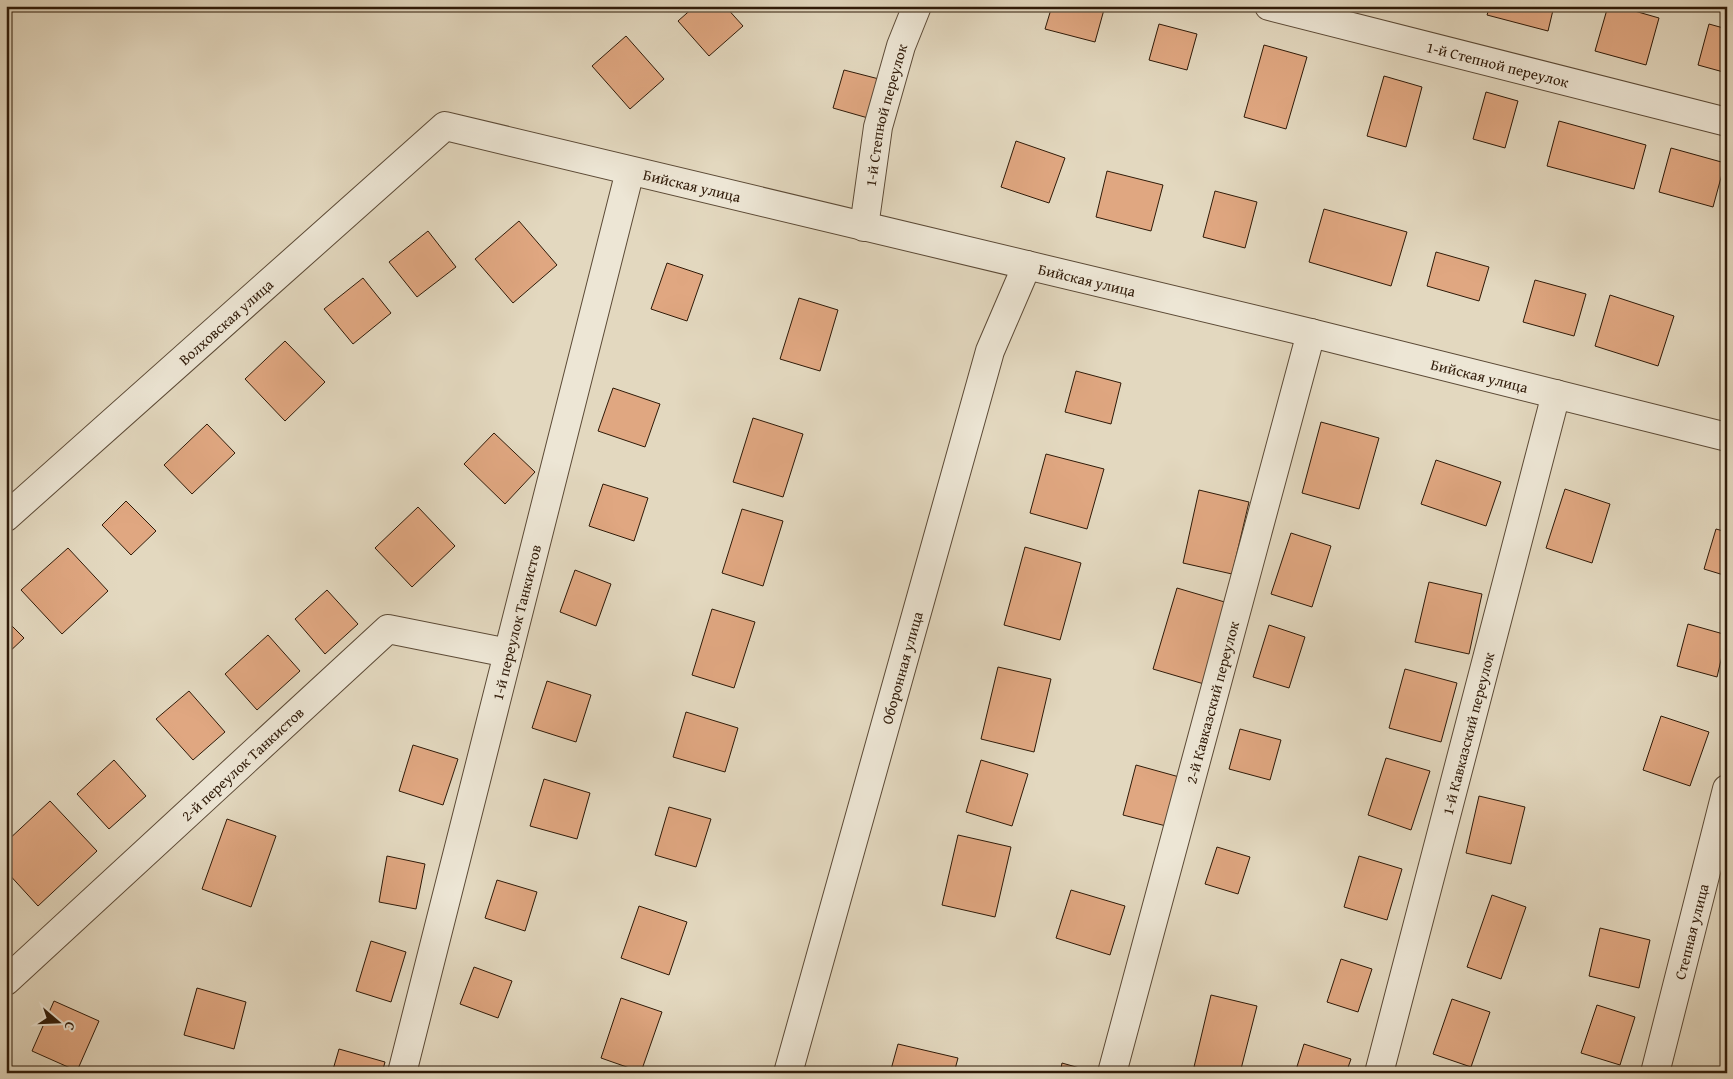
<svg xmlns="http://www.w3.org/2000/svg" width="1733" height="1079" font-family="'Gentium Book Plus',serif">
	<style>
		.building { fill: #e0a781; stroke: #2f1a08 }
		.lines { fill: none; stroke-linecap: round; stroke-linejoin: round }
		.street-casing { stroke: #5c4a36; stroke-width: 30 }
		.street { stroke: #ede6d5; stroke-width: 28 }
		.labels { text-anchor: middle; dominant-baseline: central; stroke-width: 5; stroke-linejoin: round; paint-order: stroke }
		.street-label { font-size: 15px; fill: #2f1a08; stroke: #ede6d5 }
	</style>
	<rect width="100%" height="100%" fill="#e3d8bf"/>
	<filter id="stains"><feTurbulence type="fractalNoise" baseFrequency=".004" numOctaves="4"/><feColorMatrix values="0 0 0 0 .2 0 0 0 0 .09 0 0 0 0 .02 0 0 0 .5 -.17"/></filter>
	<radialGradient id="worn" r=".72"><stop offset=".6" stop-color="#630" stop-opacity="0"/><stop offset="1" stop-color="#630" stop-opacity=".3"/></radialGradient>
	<g class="building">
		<polygon points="695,6 725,6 743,26 709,56 678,21"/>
		<polygon points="1052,6 1105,6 1095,42 1045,29"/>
		<polygon points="1490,6 1554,6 1548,31 1487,15"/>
		<polygon points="1608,6 1617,6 1659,18 1646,65 1595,51"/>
		<polygon points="1159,24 1197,34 1187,70 1149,60"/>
		<polygon points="1709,24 1727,29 1727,73 1698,65"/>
		<polygon points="626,36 664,79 630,109 592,66"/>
		<polygon points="1264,45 1307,57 1286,129 1244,117"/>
		<polygon points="844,70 879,79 868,118 833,108"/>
		<polygon points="1384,76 1422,87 1406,147 1367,136"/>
		<polygon points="1486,92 1518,101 1505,148 1473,139"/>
		<polygon points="1559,121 1646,145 1634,189 1547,166"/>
		<polygon points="1016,141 1065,158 1049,203 1001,187"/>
		<polygon points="1671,148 1725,163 1713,207 1659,192"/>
		<polygon points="1107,171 1163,185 1151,231 1096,217"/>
		<polygon points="1215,191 1257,202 1245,248 1203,237"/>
		<polygon points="1324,209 1407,232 1391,286 1309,262"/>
		<polygon points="519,221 557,265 513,303 475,259"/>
		<polygon points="428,231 456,267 417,297 389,262"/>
		<polygon points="1436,252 1489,267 1479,301 1427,286"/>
		<polygon points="667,263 703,275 687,321 651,309"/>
		<polygon points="363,278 391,313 353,344 324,309"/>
		<polygon points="1535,280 1586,294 1574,336 1523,322"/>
		<polygon points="1610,295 1674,316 1658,366 1595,346"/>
		<polygon points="799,298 838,310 820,371 780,359"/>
		<polygon points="285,341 325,382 285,421 245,379"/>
		<polygon points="1076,371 1121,383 1111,424 1065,412"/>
		<polygon points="613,388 660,404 645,447 598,431"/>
		<polygon points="753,418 803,434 783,497 733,482"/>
		<polygon points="1321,422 1379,438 1359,509 1302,493"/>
		<polygon points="207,424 235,453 192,494 164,465"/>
		<polygon points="494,433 535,472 505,504 464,464"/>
		<polygon points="1046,454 1104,469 1087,529 1030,513"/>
		<polygon points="1436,460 1501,482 1486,526 1421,504"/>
		<polygon points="603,484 648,498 634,541 589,526"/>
		<polygon points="1565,489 1610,504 1592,563 1546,548"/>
		<polygon points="1199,490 1249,502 1232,574 1183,563"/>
		<polygon points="126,501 156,531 131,555 102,525"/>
		<polygon points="418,507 455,546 412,587 375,548"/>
		<polygon points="742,509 783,521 763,586 722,573"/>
		<polygon points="1716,529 1727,532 1727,576 1704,569"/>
		<polygon points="1291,533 1331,546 1312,607 1271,594"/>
		<polygon points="1025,547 1081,563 1060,640 1004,625"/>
		<polygon points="68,548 108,591 62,634 21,590"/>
		<polygon points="575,570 611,584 596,626 560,612"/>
		<polygon points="1429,582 1482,594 1469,654 1415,642"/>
		<polygon points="1177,588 1228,603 1204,684 1153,669"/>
		<polygon points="327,590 358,624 325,654 295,619"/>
		<polygon points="712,609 755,622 734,688 692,675"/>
		<polygon points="6,620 24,638 6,655"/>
		<polygon points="1688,624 1727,635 1717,677 1677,666"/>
		<polygon points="1269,625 1305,637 1289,688 1253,677"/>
		<polygon points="268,635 300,671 257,710 225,674"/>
		<polygon points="998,667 1051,679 1034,752 981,739"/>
		<polygon points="1405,669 1457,683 1441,742 1389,728"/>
		<polygon points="547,681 591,695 576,742 532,728"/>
		<polygon points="189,691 225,732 193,760 156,719"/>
		<polygon points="686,712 738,728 725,772 673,757"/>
		<polygon points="1661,716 1709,732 1690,786 1643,770"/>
		<polygon points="1240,729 1281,740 1270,780 1229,769"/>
		<polygon points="413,745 458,759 443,805 399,791"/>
		<polygon points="1386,758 1430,771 1411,830 1368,815"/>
		<polygon points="114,760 146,796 109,829 77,794"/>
		<polygon points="981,760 1028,774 1012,826 966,812"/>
		<polygon points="1136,765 1183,778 1170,827 1123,815"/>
		<polygon points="544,779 590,793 577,839 530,826"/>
		<polygon points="1479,796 1525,807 1511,864 1466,853"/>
		<polygon points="50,801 97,851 38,906 6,871 6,842"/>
		<polygon points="669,807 711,819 696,867 655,855"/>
		<polygon points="227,819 276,836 251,907 202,889"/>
		<polygon points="958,835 1011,847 995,917 942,905"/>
		<polygon points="1217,847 1250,857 1238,894 1205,884"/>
		<polygon points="387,856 425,864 416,909 379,902"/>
		<polygon points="1359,856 1402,869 1387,920 1344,907"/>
		<polygon points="497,880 537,892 525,931 485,918"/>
		<polygon points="1071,890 1125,906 1110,955 1056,938"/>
		<polygon points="1492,895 1526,907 1501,979 1467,967"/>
		<polygon points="639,906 687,922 669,975 621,958"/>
		<polygon points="1600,928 1650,940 1639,988 1589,976"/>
		<polygon points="371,941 406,952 391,1002 356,991"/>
		<polygon points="1341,959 1372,969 1358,1012 1327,1002"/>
		<polygon points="474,967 512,981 498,1018 460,1004"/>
		<polygon points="197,988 246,1002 234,1049 184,1035"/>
		<polygon points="1211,995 1257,1006 1240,1073 1216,1073 1194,1067"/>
		<polygon points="621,998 662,1012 641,1072 601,1058"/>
		<polygon points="1452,999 1490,1012 1471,1067 1433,1054"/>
		<polygon points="54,1001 99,1021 77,1071 32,1051"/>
		<polygon points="1597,1005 1635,1017 1620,1065 1581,1053"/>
		<polygon points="898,1044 958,1058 954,1073 890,1073"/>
		<polygon points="1304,1044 1351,1059 1346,1073 1295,1073"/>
		<polygon points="339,1049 385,1062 382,1073 332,1073"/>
		<polygon points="1062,1063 1097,1073 1060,1073"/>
	</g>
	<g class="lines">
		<g class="street-casing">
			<g id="street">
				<path id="s1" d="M1269 6 1727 122"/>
				<path id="s2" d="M864 227 878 127 901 46 917 6"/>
				<path id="s3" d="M6 517 445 126 1311 333 1727 437"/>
				<path id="s4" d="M6 981 388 629 508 653"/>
				<path id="s5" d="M402 1073 630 171"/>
				<path id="s6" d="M788 1073 990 351 1027 265"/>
				<path id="s7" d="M1112 1073 1311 333"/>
				<path id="s8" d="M1379 1073 1556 394"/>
				<path id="s9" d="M1655 1073 1727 789"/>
			</g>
		</g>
		<use href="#street" class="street"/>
	</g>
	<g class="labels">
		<g class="street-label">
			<text stroke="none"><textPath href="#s1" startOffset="236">1-й Степной переулок</textPath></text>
			<text stroke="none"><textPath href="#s2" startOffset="114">1-й Степной переулок</textPath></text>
			<text stroke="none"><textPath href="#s3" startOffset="842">Бийская улица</textPath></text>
			<text stroke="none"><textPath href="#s3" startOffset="1248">Бийская улица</textPath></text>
			<text stroke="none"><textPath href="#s3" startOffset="294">Волховская улица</textPath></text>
			<text stroke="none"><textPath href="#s3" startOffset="1652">Бийская улица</textPath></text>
			<text stroke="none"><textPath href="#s5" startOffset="465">1-й переулок Танкистов</textPath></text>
			<text stroke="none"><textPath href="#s6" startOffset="421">Оборонная улица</textPath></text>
			<text stroke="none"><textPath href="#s7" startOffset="384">2-й Кавказский переулок</textPath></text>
			<text stroke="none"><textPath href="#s8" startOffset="351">1-й Кавказский переулок</textPath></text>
			<text stroke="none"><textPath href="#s4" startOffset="321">2-й переулок Танкистов</textPath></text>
			<text stroke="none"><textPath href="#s9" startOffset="146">Степная улица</textPath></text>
		</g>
	</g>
	<rect width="1733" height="1079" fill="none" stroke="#e3d8bf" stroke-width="25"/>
	<rect x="8" y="8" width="1718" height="1064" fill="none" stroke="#2f1a08" stroke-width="2.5"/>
	<rect x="12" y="12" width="1708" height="1054" fill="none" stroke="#2f1a08"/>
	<g transform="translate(58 1022) rotate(109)" stroke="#ede6d5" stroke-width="4" paint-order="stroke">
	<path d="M0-4L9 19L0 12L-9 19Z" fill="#2f1a08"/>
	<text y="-8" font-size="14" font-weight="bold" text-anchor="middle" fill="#2f1a08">С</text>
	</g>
	<rect width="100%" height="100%" filter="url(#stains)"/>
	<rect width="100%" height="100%" fill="url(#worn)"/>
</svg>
